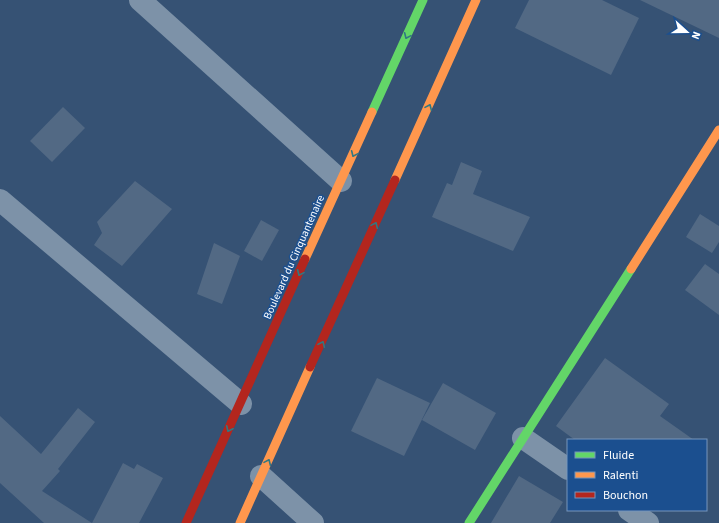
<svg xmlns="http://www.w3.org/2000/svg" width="719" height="523" font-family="'Source Sans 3',sans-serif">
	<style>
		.building { fill: #526984 }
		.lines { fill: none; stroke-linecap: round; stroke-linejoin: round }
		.street { stroke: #7d92a8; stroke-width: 22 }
		.fast { stroke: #63d668; stroke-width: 9 }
		.slow { stroke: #ff974d; stroke-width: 9 }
		.jam { stroke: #b3261e; stroke-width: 9 }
		.oneway { stroke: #317883 }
		.labels { text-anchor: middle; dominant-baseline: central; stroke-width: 3; stroke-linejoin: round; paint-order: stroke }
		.street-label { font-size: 11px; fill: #fff; stroke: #1b4f8f }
	</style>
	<rect width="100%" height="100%" fill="#365274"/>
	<g class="building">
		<polygon points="529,0 602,0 639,18 611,75 515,28"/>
		<polygon points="640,0 719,0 719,38"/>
		<polygon points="63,107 85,128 52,162 30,141"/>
		<polygon points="461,162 482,171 473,194 530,217 513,251 432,217 447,183 452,185"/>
		<polygon points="135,181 172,209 122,266 94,245 102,233 97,222"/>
		<polygon points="700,214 719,226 719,242 712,253 686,237"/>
		<polygon points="261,220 279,230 262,261 244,251"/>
		<polygon points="214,243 240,256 222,304 197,294"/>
		<polygon points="705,264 719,274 719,315 685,290"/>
		<polygon points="605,358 669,404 660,416 694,440 575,440 556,426"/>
		<polygon points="377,378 430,403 404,456 351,431"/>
		<polygon points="443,383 496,413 475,450 422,420"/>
		<polygon points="78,408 95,422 58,469 60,471 42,491 92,523 123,463 134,469 137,464 163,478 139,523 44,523 0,483 0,416 41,454"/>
		<polygon points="519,476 563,502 550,523 491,523"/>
	</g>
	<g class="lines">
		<g class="street">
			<polyline points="140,0 341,181"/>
			<polyline points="0,200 241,404"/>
			<polyline points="523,438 568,469"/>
			<polyline points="261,476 313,523"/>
			<polyline points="629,510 648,523"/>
		</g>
		<g class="fast">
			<polyline points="372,112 423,0"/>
			<polyline points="469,523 631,269"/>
		</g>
		<g class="slow">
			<polyline points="395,180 476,0"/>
			<polyline points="305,259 372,112"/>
			<polyline points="631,269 719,130"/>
			<polyline points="240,523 310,367"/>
		</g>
		<g class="jam">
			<polyline points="310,367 395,180"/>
			<polyline points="186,523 305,259"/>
		</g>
	</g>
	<defs><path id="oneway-chevron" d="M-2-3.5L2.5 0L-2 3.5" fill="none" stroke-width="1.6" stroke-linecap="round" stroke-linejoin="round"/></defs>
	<g class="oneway">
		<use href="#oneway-chevron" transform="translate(407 36) rotate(114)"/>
		<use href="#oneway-chevron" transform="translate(429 107) rotate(-66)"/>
		<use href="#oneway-chevron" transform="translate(354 154) rotate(114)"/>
		<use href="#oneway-chevron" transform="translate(375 225) rotate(-66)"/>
		<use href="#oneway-chevron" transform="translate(300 273) rotate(114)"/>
		<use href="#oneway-chevron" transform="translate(322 344) rotate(-66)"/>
		<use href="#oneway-chevron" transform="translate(229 429) rotate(115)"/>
		<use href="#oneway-chevron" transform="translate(268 462) rotate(-66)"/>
	</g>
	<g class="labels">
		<g class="street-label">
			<text transform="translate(294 257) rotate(-66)">Boulevard du Cinquantenaire</text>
		</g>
	</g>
	<rect x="567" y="439" width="140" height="72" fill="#1b4f8f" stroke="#7695bc"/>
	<rect x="575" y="452" width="20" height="6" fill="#63d668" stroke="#7695bc"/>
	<text x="603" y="459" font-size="12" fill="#ffffff">Fluide</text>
	<rect x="575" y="472" width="20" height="6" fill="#ff974d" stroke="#7695bc"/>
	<text x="603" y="479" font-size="12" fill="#ffffff">Ralenti</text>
	<rect x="575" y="492" width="20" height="6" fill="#b3261e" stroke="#7695bc"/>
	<text x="603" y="499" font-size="12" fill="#ffffff">Bouchon</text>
	<g transform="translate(687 32) rotate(111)" stroke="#1b4f8f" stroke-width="3" paint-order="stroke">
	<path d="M0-3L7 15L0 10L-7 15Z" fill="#ffffff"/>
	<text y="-6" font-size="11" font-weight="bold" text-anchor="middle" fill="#ffffff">N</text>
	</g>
</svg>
